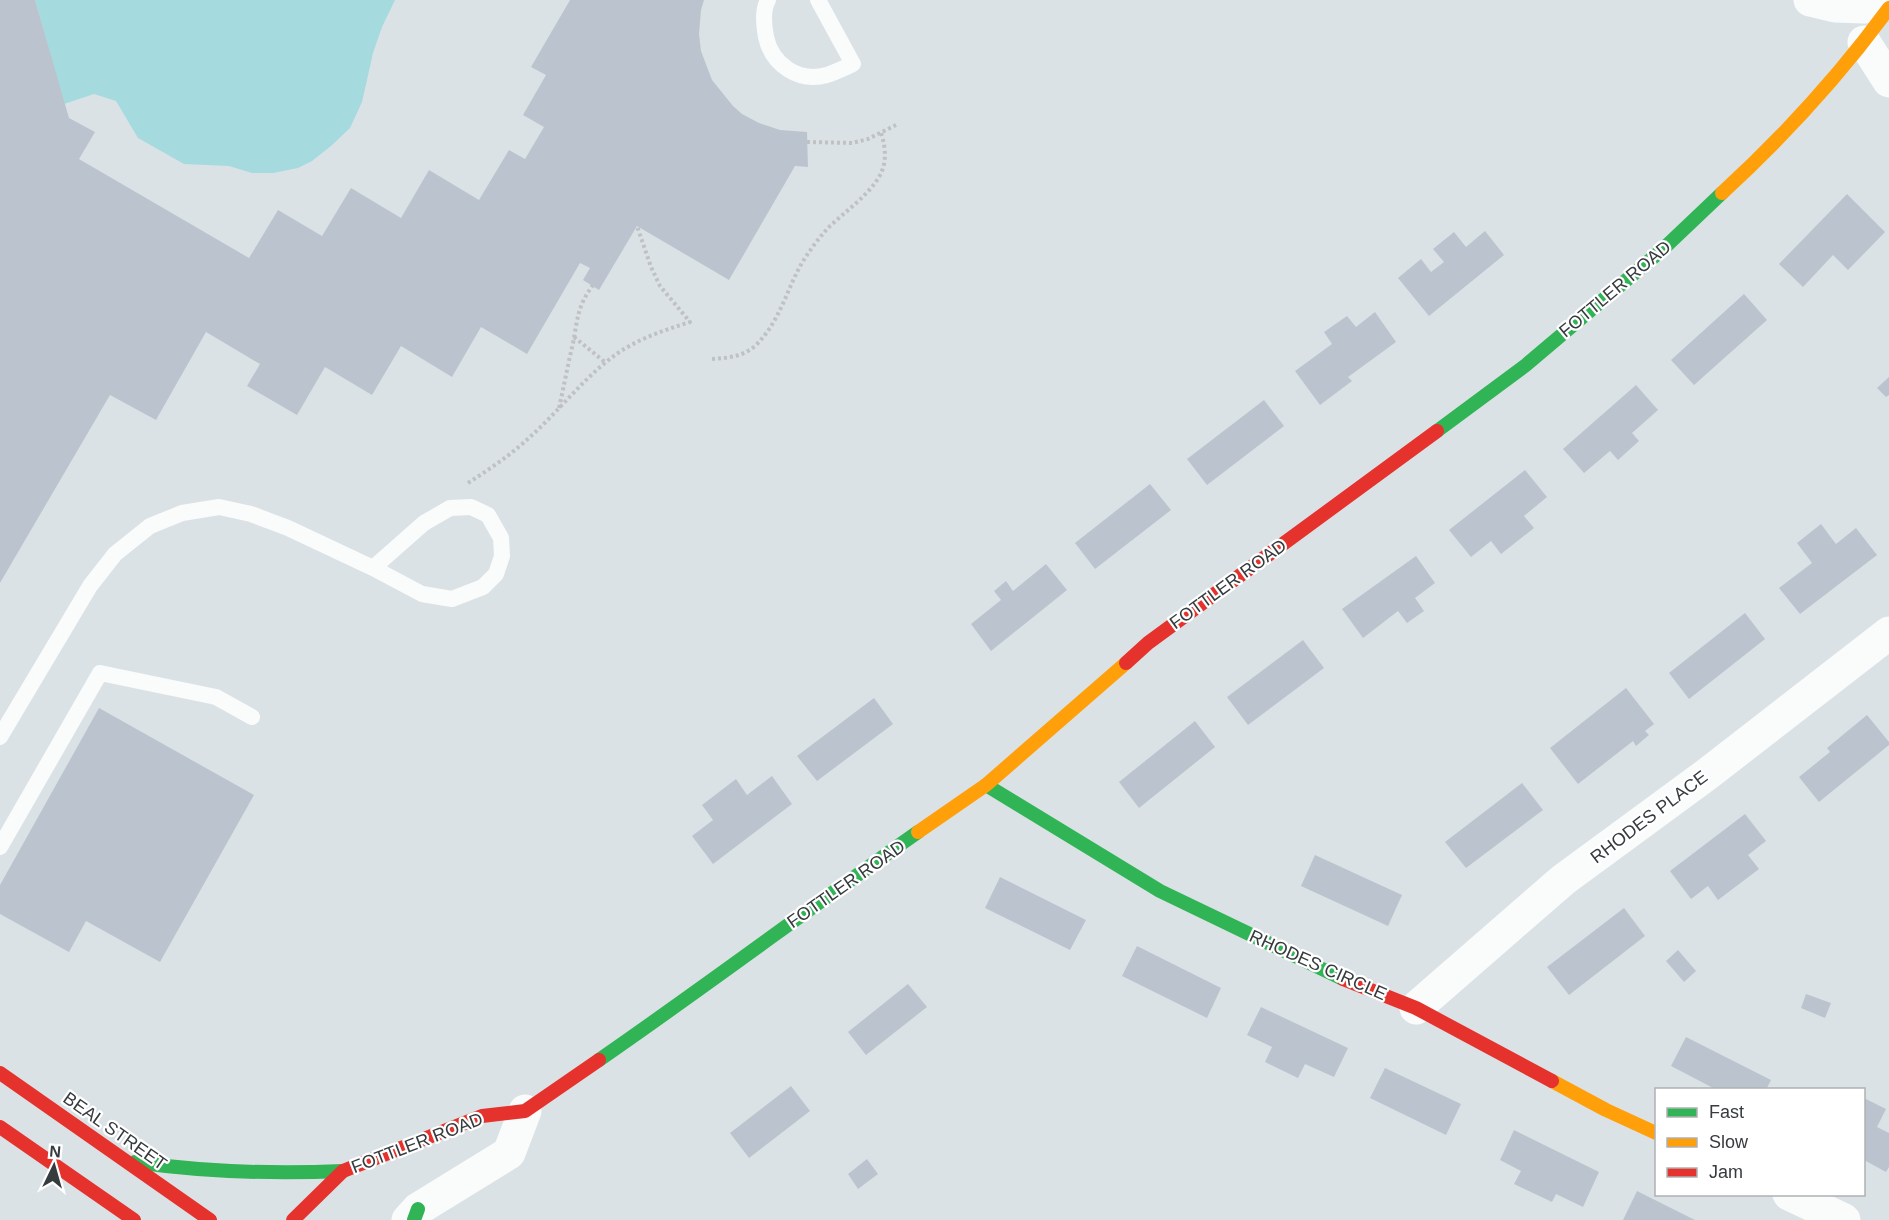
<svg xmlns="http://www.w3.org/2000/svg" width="1889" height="1220" font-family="Arial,sans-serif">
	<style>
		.water { fill: #a5dade }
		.building { fill: #bbc4ce }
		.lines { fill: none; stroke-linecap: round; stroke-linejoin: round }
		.path { stroke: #bfc1c2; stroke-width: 4; stroke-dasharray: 3 3; stroke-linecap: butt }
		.lane { stroke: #fafbfb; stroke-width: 16 }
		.street { stroke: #fafbfb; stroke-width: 33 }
		.fast { stroke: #30b455; stroke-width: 14 }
		.slow { stroke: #ff9f0a; stroke-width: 14 }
		.jam { stroke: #e5322d; stroke-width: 14 }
		.labels { text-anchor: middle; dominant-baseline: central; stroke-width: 4.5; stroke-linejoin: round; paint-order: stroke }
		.street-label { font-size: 18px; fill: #363b3e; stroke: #fff }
	</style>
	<rect width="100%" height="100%" fill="#dbe2e6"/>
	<polygon class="water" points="35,0 395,0 382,27 373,53 362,102 350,128 331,146 312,161 298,168 273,173 252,173 229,166 184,164 138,138 116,101 94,94 64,104"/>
	<g class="building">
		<polygon points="0,0 35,0 69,118 95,132 79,159 249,258 278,210 322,236 351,188 401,218 429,170 479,200 509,150 525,159 544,127 523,115 546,75 531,67 570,0 704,0 701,10 699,34 701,51 712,80 733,106 742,114 759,123 780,130 807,132 808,167 795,166 729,280 637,226 599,290 583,280 590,268 580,263 527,354 481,327 452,377 401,346 372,395 325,367 297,415 247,386 260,364 206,332 156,420 110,395 0,583"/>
		<polygon points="1847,194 1885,232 1848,270 1833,255 1803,287 1779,264"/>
		<polygon points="1485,231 1504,255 1429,316 1398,278 1421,259 1431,272 1444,262 1433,249 1454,232 1466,247"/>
		<polygon points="1744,294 1767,320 1694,385 1671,360"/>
		<polygon points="1375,312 1396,342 1348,377 1352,381 1320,405 1295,371 1332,344 1324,332 1347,316 1356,327"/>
		<polygon points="1889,377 1889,395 1886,397 1877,388"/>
		<polygon points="1636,385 1658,410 1632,433 1639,441 1618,460 1610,451 1584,473 1563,449"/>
		<polygon points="1264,400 1284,426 1207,485 1187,459"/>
		<polygon points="1525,470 1547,497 1524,516 1534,528 1501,554 1491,541 1471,557 1449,530"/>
		<polygon points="1150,484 1171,510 1095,569 1075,543"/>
		<polygon points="1821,524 1836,544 1856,528 1877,555 1800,614 1779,588 1812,563 1797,543"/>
		<polygon points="1416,556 1435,583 1415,598 1424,611 1407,623 1398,611 1363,638 1342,609"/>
		<polygon points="1046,564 1067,590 991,651 971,624 1001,600 994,591 1006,581 1013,591"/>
		<polygon points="1745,613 1765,639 1689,699 1669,673"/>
		<polygon points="1303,640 1324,668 1248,725 1227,697"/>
		<polygon points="1626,688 1654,724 1645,731 1649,735 1636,746 1633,741 1578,784 1550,748"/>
		<polygon points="874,698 893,724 817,781 797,756"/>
		<polygon points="99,708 254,795 160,962 86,921 69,952 0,914 0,885"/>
		<polygon points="1867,715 1889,742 1889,745 1819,802 1799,777 1830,752 1827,748"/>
		<polygon points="1195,721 1215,747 1139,808 1119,782"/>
		<polygon points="772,776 792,804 713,864 692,836 713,820 702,805 736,779 747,795"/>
		<polygon points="1522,783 1543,810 1466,868 1445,842"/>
		<polygon points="1745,814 1766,841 1748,855 1759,869 1718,900 1708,886 1691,899 1670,871"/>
		<polygon points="1315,855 1402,895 1388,926 1301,886"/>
		<polygon points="1000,877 1086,920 1070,950 985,908"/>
		<polygon points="1624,908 1645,936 1569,995 1547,967"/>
		<polygon points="1137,946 1221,988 1207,1018 1122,976"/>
		<polygon points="1678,950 1696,971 1684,982 1666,961"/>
		<polygon points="908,984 927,1007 866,1055 848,1032"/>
		<polygon points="1806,994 1831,1003 1825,1018 1801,1008"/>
		<polygon points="1261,1007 1348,1048 1334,1077 1305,1064 1298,1078 1265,1062 1272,1047 1247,1035"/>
		<polygon points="1686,1037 1771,1080 1766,1090 1717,1090 1671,1066"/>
		<polygon points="1385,1068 1461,1104 1446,1135 1370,1098"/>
		<polygon points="791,1086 810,1111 749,1158 730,1133"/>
		<polygon points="1864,1098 1886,1109 1877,1127 1889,1133 1889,1167 1886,1172 1864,1160"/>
		<polygon points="1514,1130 1599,1172 1583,1207 1556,1194 1552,1202 1514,1184 1521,1171 1500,1160"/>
		<polygon points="867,1159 878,1174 858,1189 848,1174"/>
		<polygon points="1637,1191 1695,1220 1623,1220"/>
	</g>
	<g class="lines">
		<g class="path">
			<polyline points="807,142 852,143 868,139 896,125"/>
			<polyline points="574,337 606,363"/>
			<path d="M712 359C727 358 742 357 755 346 783 319 787 284 807 255 813 246 820 237 827 229 844 212 866 198 879 177 887 164 886 147 881 133"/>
			<path d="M559 408C564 386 568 364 573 343 578 318 577 307 593 285"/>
			<path d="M468 483C490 469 512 454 531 436 561 409 585 376 618 353 640 338 665 330 690 322L660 286 651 267 637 226"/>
		</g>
		<g class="lane">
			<path d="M768 0C762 11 764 25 766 37 772 65 799 83 827 75 836 72 844 68 853 64L818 0"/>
			<polyline points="0,737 90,586 115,554 150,526 182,513 219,507 251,514 288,528 373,568 422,594 452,599 483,587 496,574 502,556 501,538 488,515 471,507 450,508 424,523 373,568"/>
			<polyline points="0,847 100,673 216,697 252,717"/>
		</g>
		<g class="street">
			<polyline points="1810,0 1835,6 1864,7 1889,4"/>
			<polyline points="1864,42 1889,81"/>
			<polyline points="1416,1008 1563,880 1706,775 1889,633"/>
			<polyline points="1789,1194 1844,1220"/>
			<polyline points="408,1220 418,1209 509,1153 525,1111"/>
		</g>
		<g class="fast">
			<polyline points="1437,431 1526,365 1662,250 1722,193"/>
			<polyline points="986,785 1160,891 1343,979"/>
			<path d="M599 1060C706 986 811 907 918 832"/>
			<path d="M135 1162C204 1172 273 1174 343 1171"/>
			<polyline points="414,1220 418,1209"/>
		</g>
		<g class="slow">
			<path d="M1722 193C1783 137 1840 75 1889 8"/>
			<polyline points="918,832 986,785 1126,663"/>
			<polyline points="1552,1081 1606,1110 1656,1133"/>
		</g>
		<g class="jam">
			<polyline points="1126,663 1148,643 1437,431"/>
			<polyline points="1343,979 1416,1008 1552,1081"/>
			<polyline points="0,1073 210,1220"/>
			<polyline points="0,1127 134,1220"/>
			<polyline points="293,1220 343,1171 482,1116 525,1111 599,1060"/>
		</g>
	</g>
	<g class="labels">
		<g class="street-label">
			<text transform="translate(1615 289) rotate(-40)">FOTTLER ROAD</text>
			<text transform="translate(1228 584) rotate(-36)">FOTTLER ROAD</text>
			<text transform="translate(1649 817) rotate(-37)">RHODES PLACE</text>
			<text transform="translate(846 884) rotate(-35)">FOTTLER ROAD</text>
			<text transform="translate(1318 965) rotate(24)">RHODES CIRCLE</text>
			<text transform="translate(115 1131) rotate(35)">BEAL STREET</text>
			<text transform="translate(417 1143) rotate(-21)">FOTTLER ROAD</text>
		</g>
	</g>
	<rect x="1655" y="1088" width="210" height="108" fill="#ffffff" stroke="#afb1b2" stroke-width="1.5"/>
	<rect x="1667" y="1108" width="30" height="9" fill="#30b455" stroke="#afb1b2" stroke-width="1.5"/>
	<text x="1709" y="1118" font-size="18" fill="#363b3e">Fast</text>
	<rect x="1667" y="1138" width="30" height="9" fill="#ff9f0a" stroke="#afb1b2" stroke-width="1.5"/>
	<text x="1709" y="1148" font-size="18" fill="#363b3e">Slow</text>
	<rect x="1667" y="1168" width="30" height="9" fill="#e5322d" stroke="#afb1b2" stroke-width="1.5"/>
	<text x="1709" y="1178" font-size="18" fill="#363b3e">Jam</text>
	<g transform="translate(54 1166) rotate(5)" stroke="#ffffff" stroke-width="4.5" paint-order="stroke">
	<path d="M0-4.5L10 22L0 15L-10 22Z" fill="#363b3e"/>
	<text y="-9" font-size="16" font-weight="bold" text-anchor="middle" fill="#363b3e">N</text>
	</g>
</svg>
